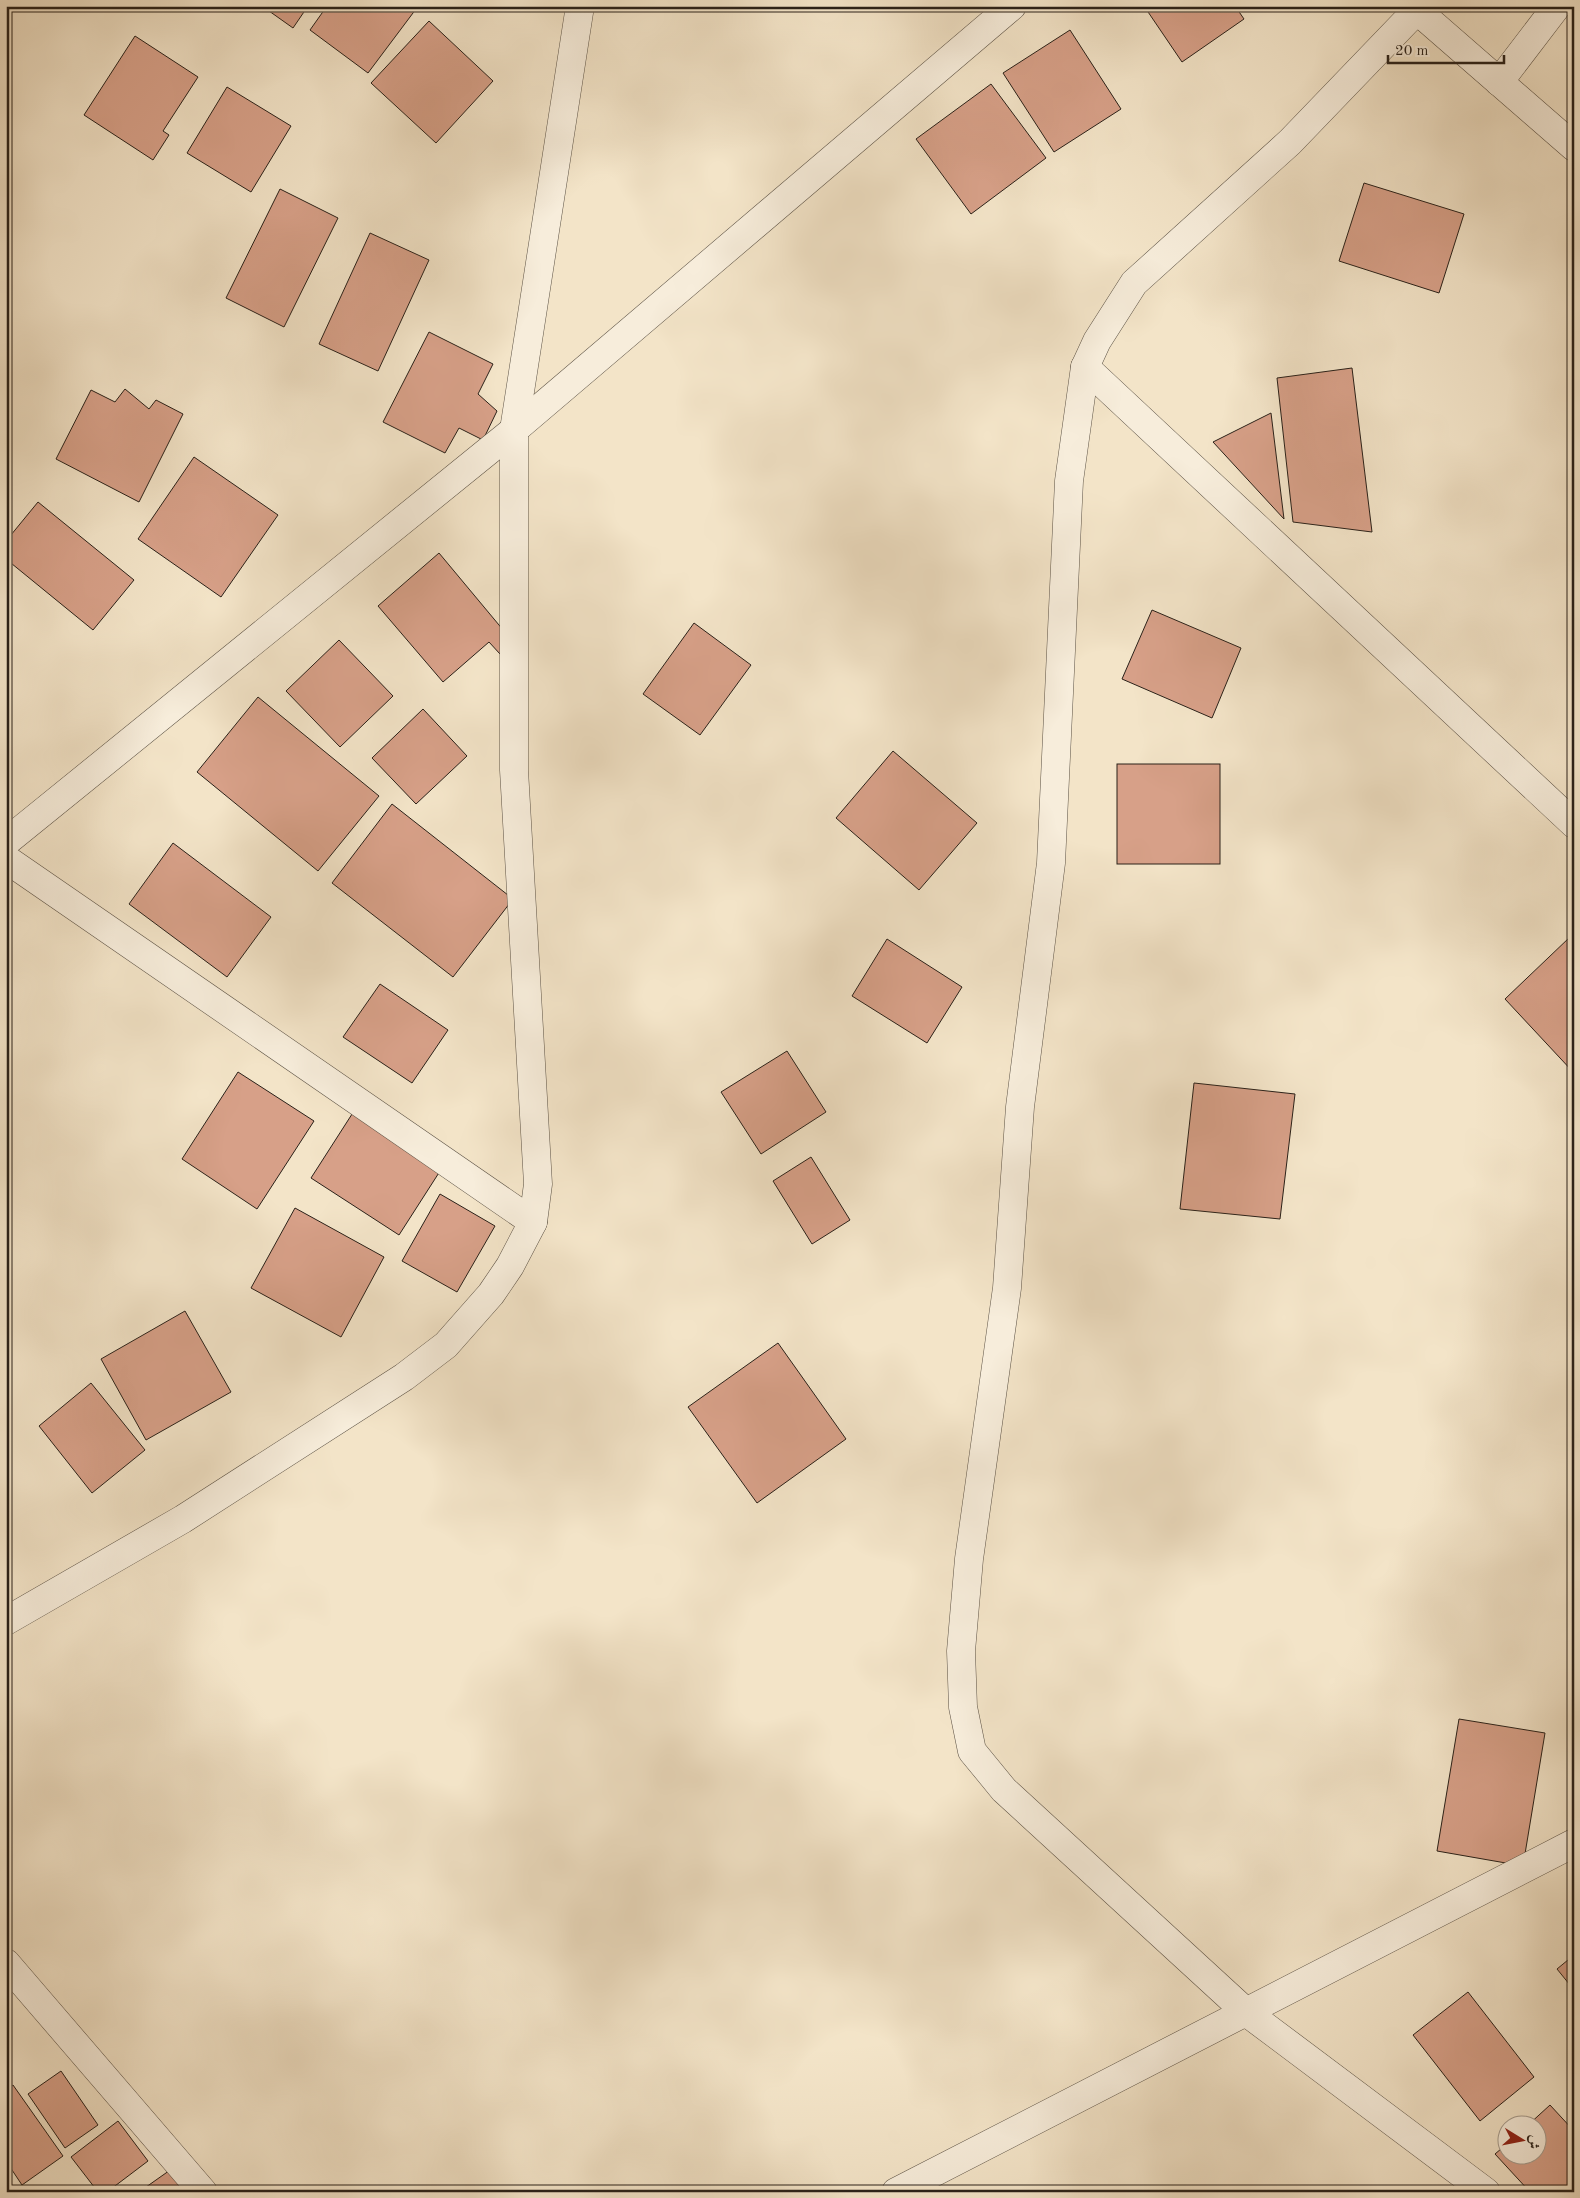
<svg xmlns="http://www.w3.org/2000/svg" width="1580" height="2198" font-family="'Old Standard TT',Amiri,serif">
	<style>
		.building { fill: #d7a088; stroke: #2a2119 }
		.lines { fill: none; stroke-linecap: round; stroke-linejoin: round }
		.minor-casing { stroke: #5c5245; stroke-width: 29 }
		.minor { stroke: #f7eddb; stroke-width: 28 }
	</style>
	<rect width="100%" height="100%" fill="#f3e4c8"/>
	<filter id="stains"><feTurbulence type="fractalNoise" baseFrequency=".004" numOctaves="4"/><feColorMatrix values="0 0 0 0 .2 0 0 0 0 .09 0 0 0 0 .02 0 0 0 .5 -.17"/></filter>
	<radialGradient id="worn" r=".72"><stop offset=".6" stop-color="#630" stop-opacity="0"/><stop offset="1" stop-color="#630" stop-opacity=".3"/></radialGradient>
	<g class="building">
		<polygon points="262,6 308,6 293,28"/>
		<polygon points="327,6 412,6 416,9 368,73 310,30"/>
		<polygon points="1144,6 1235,6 1244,19 1182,62"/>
		<polygon points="429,21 493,81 436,143 371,83"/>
		<polygon points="1070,30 1121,109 1054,152 1003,73"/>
		<polygon points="135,36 198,77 163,131 169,135 153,160 84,115"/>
		<polygon points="991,84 1046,158 971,214 916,139"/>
		<polygon points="227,87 291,126 251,192 187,153"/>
		<polygon points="1364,183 1464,214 1439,293 1339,261"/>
		<polygon points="280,189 338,218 284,327 226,298"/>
		<polygon points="370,233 429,260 378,371 319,344"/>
		<polygon points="429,332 493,364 478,394 497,411 483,440 459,428 445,453 383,422"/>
		<polygon points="1352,368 1372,532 1293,522 1277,378"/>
		<polygon points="125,389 149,409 156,400 183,414 139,502 56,459 91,390 115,402"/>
		<polygon points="1271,413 1284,519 1213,442"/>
		<polygon points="194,457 278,515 221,597 138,539"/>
		<polygon points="38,502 134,580 93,630 6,559 6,541"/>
		<polygon points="439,553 509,637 500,654 489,642 443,682 378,606"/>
		<polygon points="1152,610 1241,648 1212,718 1122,679"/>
		<polygon points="694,623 751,665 700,735 643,694"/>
		<polygon points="339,640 393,696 340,747 286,691"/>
		<polygon points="258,697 379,796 318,871 197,772"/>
		<polygon points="423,709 467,756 416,804 372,758"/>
		<polygon points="893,751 977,823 919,890 836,818"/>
		<rect x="1117" y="764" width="103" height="100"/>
		<polygon points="392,804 513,899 453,977 332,883"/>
		<polygon points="173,843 271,917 227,977 129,904"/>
		<polygon points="1570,937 1574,941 1574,1073 1505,999"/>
		<polygon points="887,939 962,987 927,1043 852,996"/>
		<polygon points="380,984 448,1030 412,1083 343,1037"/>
		<polygon points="787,1051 826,1112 761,1154 721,1092"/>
		<polygon points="238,1072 314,1121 257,1209 182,1159"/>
		<polygon points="1194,1083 1295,1094 1280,1219 1180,1209"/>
		<polygon points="354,1111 442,1168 399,1235 311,1178"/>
		<polygon points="811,1157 850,1220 812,1244 773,1181"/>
		<polygon points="440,1194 495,1226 457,1292 402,1261"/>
		<polygon points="295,1208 384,1257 341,1337 251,1288"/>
		<polygon points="185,1311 231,1392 146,1440 101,1359"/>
		<polygon points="778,1343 846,1439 757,1503 688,1407"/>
		<polygon points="91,1383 145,1450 92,1493 39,1426"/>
		<polygon points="1459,1719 1545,1733 1523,1866 1437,1851"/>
		<polygon points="1574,1955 1574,1990 1557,1969"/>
		<polygon points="1468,1992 1534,2077 1480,2121 1413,2035"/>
		<polygon points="61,2071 98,2125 65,2148 28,2094"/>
		<polygon points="13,2085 63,2156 22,2185 6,2161 6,2090"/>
		<polygon points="1550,2105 1574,2131 1574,2192 1530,2192 1495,2154 1508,2143 1508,2156 1538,2156 1538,2126 1527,2126"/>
		<polygon points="118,2121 148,2161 107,2192 98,2192 71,2157"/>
		<polygon points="173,2168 189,2192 139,2192"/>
	</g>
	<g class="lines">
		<g class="minor-casing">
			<g id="minor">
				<polyline points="1412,6 1574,147"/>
				<polyline points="1417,10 1290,142 1134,283 1097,341 1085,367 1069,481 1051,863 1020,1107 1007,1288 969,1559 961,1651 963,1707 972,1751 1004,1790 1246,2012 1486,2192"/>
				<polyline points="1499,82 1557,6"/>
				<polyline points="1085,367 1574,824"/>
				<polyline points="6,842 514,430 1012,6"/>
				<polyline points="6,859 533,1222"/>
				<polyline points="6,1621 183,1519 404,1377 446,1345 491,1294 510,1266 533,1222 538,1184 514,770 514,430 580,6"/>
				<polyline points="6,1963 203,2192"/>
				<polyline points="896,2192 1574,1843"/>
			</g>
		</g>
		<use href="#minor" class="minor"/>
	</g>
	<rect width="1580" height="2198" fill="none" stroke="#f3e4c8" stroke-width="25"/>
	<rect x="8" y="8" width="1565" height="2183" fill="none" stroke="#2a2119" stroke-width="2.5"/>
	<rect x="12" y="12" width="1555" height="2173" fill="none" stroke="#2a2119"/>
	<g transform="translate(1522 2140) rotate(100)"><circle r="24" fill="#f7eddb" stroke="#a59b8d"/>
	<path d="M0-4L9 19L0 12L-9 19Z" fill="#8f2418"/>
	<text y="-8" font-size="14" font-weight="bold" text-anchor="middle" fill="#2a2119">ش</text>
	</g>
	<path d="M1388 55v8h116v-8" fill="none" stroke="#2a2119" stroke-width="2.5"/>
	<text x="1395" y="55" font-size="15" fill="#2a2119" stroke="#f7eddb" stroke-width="4" paint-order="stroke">20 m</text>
	<rect width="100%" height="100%" filter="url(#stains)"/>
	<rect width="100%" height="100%" fill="url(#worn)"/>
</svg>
